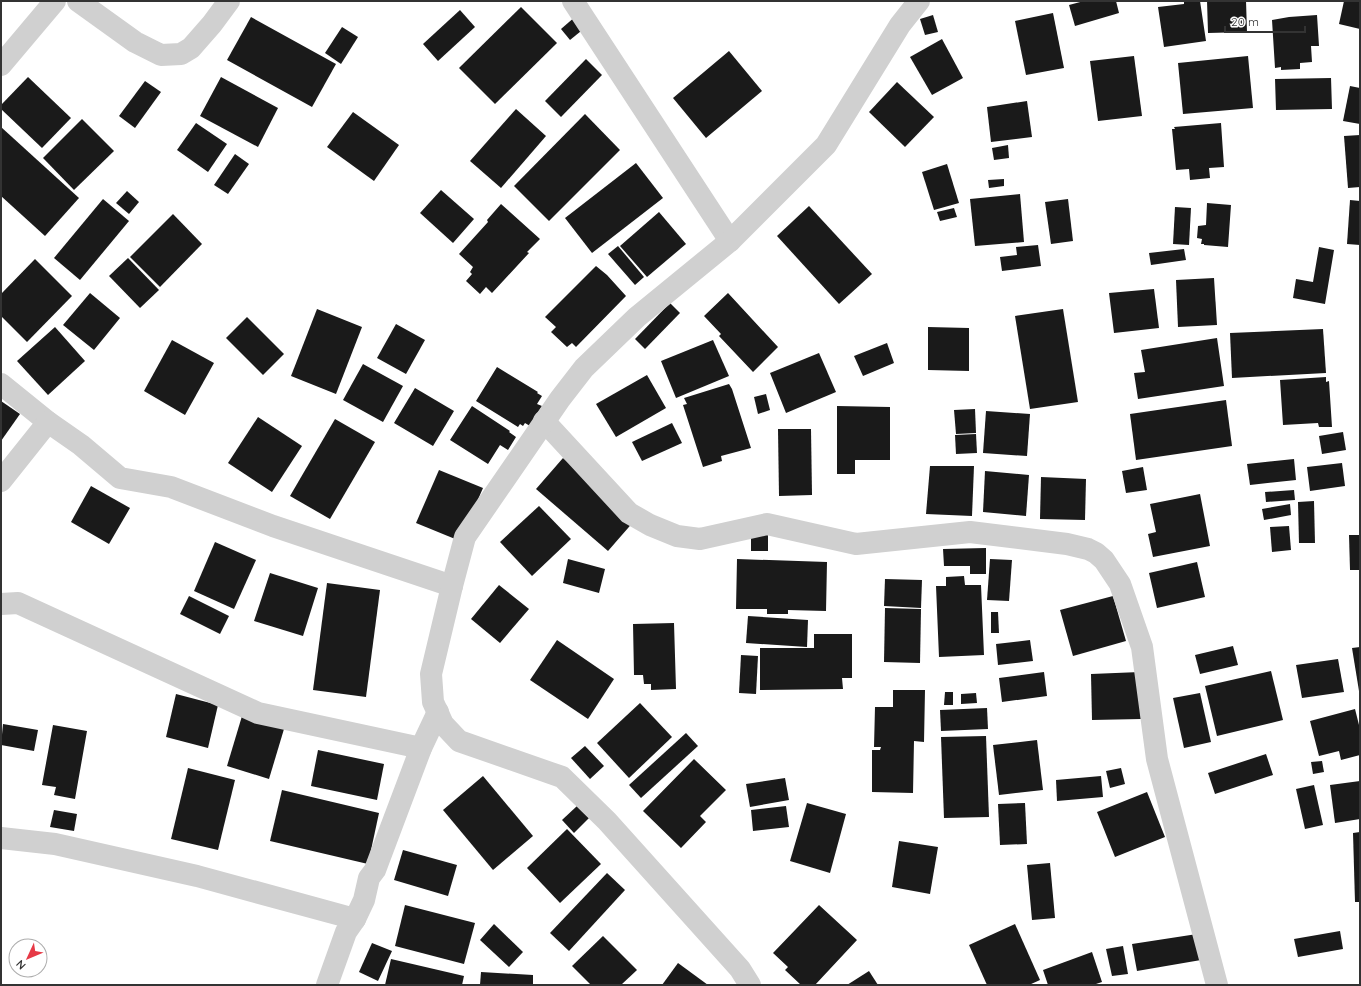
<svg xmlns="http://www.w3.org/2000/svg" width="1361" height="986" font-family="Quicksand,sans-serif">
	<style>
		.building { fill: #1a1a1a }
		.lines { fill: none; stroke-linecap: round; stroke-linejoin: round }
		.street { stroke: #d0d0d0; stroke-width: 22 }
	</style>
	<rect width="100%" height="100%" fill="#fff"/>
	<g class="building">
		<polygon points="1084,1 1116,1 1119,13 1075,26 1069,5"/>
		<polygon points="1184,1 1200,1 1206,41 1164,47 1158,7 1184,4"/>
		<polygon points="1207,1 1246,1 1247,32 1208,33"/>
		<polygon points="1344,1 1360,1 1360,29 1339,24"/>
		<polygon points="521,7 557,43 495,104 459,68"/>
		<polygon points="460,10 475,27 438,61 423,44"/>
		<polygon points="1053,13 1064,68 1026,75 1015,21"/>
		<polygon points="933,15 938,32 925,35 920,19"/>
		<polygon points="1317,15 1319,46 1311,46 1312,62 1300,63 1300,69 1281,70 1281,67 1275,68 1272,20 1289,17"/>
		<polygon points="576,16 586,27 570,40 561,29"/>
		<polygon points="251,17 336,64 312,107 227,60"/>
		<polygon points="342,27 358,37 341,64 325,53"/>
		<polygon points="942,39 963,78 932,95 910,57"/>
		<polygon points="729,51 762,91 706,138 673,98"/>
		<polygon points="1134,56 1142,116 1098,121 1090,61"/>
		<polygon points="1248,56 1253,108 1183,114 1178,63"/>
		<polygon points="586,59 602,75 561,117 545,101"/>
		<polygon points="28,77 71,118 42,148 1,109 1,105"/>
		<polygon points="221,77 278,108 258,147 200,116"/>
		<polygon points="1331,78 1332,109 1276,110 1275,79"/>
		<polygon points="145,81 161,92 135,128 119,116"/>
		<polygon points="897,82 934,117 905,147 869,112"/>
		<polygon points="1350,86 1360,88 1360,124 1343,121"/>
		<polygon points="1027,101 1032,137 991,142 987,107"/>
		<polygon points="516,109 546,136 501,188 470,161"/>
		<polygon points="353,112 399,145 374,181 327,147"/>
		<polygon points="585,114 620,150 549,221 514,186"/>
		<polygon points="82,119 114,151 74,190 43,158"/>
		<polygon points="196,123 227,144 208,172 177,150"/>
		<polygon points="1221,123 1224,167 1209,168 1210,178 1190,180 1189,169 1176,170 1172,129 1175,129 1174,127"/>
		<polygon points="1,127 79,198 45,236 1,196"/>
		<polygon points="1360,135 1360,187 1348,188 1344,136"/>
		<polygon points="1008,145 1009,158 994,160 992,148"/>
		<polygon points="235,154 249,164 228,194 214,185"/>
		<polygon points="636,163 663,198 592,253 565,218"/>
		<polygon points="947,164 959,203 934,210 922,172"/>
		<polygon points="1004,179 1004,186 989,188 988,180"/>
		<polygon points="441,190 474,219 453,243 420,213"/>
		<polygon points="127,191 139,202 129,214 116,203"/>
		<polygon points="1020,194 1024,242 975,246 970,199"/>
		<polygon points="103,199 129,221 80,280 54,258"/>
		<polygon points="1068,199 1073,241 1051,244 1045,202"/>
		<polygon points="1350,200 1360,201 1360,245 1347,244"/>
		<polygon points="1207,203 1231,205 1228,247 1204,245 1204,244 1201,244 1202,239 1197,238 1198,226 1206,225"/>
		<polygon points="501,204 540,239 527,252 529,253 492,293 486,287 480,294 466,281 472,274 470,272 473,267 459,254 488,222 487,220"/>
		<polygon points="809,206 872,274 839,304 777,236"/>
		<polygon points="1175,207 1191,208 1189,245 1173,244"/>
		<polygon points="954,208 957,217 940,221 937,212"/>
		<polygon points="659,212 686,244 647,277 620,246"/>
		<polygon points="173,214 202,244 160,287 130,257"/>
		<polygon points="1038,245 1041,266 1002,271 1000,257 1017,255 1016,247"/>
		<polygon points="618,246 644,277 635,285 608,254"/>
		<polygon points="1319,247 1334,250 1325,304 1293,298 1296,279 1313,282"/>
		<polygon points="1184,249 1186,260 1151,265 1149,253"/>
		<polygon points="128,258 159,290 140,308 109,276"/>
		<polygon points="35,259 72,296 27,342 1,316 1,294"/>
		<polygon points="596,266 607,275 626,296 576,347 572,343 567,347 551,332 556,327 545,317"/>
		<polygon points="1214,278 1217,325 1178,327 1176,280"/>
		<polygon points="1154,289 1159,328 1114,333 1109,293"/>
		<polygon points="90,293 120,318 94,350 63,325"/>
		<polygon points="728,293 778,347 753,372 719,336 721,334 704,316"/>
		<polygon points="670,303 680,313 645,349 635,339"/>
		<polygon points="317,309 362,327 336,394 291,376"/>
		<polygon points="1063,309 1078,402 1030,409 1015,316"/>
		<polygon points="247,317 284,354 263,375 226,338"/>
		<polygon points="396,324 425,340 406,374 377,358"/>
		<polygon points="55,327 85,361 48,395 17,361"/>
		<polygon points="928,327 969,328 969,371 928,370"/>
		<polygon points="1323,329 1326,373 1232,378 1230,333"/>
		<polygon points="1217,338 1224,386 1138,399 1134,373 1145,372 1141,350"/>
		<polygon points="172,340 214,363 185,415 144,391"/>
		<polygon points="713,340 729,376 676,398 661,361"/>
		<polygon points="887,343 894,363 863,376 854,356"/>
		<polygon points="819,353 836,392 786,413 770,373"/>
		<polygon points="363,364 403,386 383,422 343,400"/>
		<polygon points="497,367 538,392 537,393 542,396 537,404 542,406 530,426 525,423 523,426 520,424 518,427 476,401"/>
		<polygon points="647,375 666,408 616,437 596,404"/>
		<polygon points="1326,377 1326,382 1329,381 1332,427 1319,427 1318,423 1283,425 1280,380"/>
		<polygon points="729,384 732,389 751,448 721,456 722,461 703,467 683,405 687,404 684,398"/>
		<polygon points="415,388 454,411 433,446 394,423"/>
		<polygon points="766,394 770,410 758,414 754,397"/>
		<polygon points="1226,400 1232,446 1136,460 1130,414"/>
		<polygon points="1,401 20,414 1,441"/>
		<polygon points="472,406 510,431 509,432 516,437 508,450 500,445 488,464 450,440"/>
		<polygon points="837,406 890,407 890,460 855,460 855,474 837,474"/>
		<polygon points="975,409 976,433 956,434 954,410"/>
		<polygon points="986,411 1030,414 1027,456 983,453"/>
		<polygon points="258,417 302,446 272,492 228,463"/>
		<polygon points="335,419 375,442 330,519 290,496"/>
		<polygon points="672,423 682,443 642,461 632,442"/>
		<polygon points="778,429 811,429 812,495 779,496"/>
		<polygon points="1343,432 1346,450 1322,454 1319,436"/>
		<polygon points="976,434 977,453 956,454 955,435"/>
		<polygon points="563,458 635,520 608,551 536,489"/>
		<polygon points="1294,459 1296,480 1250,485 1247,464"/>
		<polygon points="1342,463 1345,486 1310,491 1307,467"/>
		<polygon points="930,466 974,466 972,516 926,514"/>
		<polygon points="1143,467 1147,490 1126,493 1122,471"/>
		<polygon points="439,470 483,488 460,541 416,523"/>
		<polygon points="985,471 1029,475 1026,516 983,512"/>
		<polygon points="1041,477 1086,479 1085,520 1040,519"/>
		<polygon points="91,486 130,508 109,544 71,522"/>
		<polygon points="1294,490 1295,500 1266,502 1265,492"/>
		<polygon points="1200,494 1210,546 1153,557 1148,534 1156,532 1150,504"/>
		<polygon points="1314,501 1315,543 1299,543 1298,502"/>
		<polygon points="1290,504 1291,515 1264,520 1262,509"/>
		<polygon points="539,506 571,539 532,576 500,542"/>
		<polygon points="1289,526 1291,550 1272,552 1270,527"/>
		<polygon points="751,532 768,533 768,551 751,551"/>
		<polygon points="1349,535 1360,535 1360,570 1350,570"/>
		<polygon points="215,542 256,560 234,609 194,591"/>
		<polygon points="986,548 986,574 970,574 970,566 944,566 943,549"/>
		<polygon points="568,559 605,569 599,593 563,583"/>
		<polygon points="737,559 827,562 826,611 788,610 788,614 767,614 767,609 736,609"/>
		<polygon points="990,559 1012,560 1009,601 987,600"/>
		<polygon points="1197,562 1205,597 1157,608 1149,573"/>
		<polygon points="270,573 318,588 303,636 254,621"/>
		<polygon points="964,576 965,585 981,585 984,655 939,657 936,586 946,586 946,577"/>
		<polygon points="885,579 922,580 921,608 884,606"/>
		<polygon points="327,583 380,590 366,697 313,690"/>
		<polygon points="499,585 529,609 500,643 471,619"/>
		<polygon points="189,596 229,616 220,634 180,614"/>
		<polygon points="1113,596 1126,641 1073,656 1060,610"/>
		<polygon points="885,608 921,609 920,663 884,662"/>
		<polygon points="991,612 998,612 999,633 991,633"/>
		<polygon points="748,616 808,620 807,647 746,643"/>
		<polygon points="674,623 676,689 651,690 651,684 644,684 643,675 634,675 633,624"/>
		<polygon points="814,634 852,634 852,678 842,678 843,689 760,690 760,648 814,648"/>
		<polygon points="557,640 614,679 588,719 530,680"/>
		<polygon points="1030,640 1033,661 998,665 996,644"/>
		<polygon points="1233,646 1238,665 1200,674 1195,655"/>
		<polygon points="1360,647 1360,691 1359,691 1352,648"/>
		<polygon points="741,655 758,656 756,694 739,693"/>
		<polygon points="1338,659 1344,692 1302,698 1296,665"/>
		<polygon points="1271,671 1283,720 1217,736 1205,686"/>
		<polygon points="1044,672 1047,696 1002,702 999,678"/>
		<polygon points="1140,672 1141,719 1092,720 1091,674"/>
		<polygon points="893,690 925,690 924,742 914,741 913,793 872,792 872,750 880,750 881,747 874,747 875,707 893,707"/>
		<polygon points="945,692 953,692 953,705 944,705"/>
		<polygon points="976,693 977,703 961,704 961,694"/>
		<polygon points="1200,693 1211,742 1184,748 1173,698"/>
		<polygon points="176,694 218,705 208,748 166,737"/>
		<polygon points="640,703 672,737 629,778 597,743"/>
		<polygon points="987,708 988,729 941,731 940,710"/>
		<polygon points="1355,709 1360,729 1360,755 1341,760 1339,751 1319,756 1310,721"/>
		<polygon points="242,716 284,729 269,779 227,766"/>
		<polygon points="3,724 38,730 34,751 1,745"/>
		<polygon points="53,725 87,731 75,799 54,795 56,787 42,785"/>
		<polygon points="686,733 698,746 641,798 629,785"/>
		<polygon points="986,736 989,817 944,818 941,737"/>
		<polygon points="1037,740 1043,790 999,795 993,745"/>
		<polygon points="585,746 604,766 590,779 571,758"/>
		<polygon points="318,750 384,764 377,800 311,786"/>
		<polygon points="1266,754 1273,775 1215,794 1208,773"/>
		<polygon points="694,759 726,790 700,816 706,822 681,848 643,811"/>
		<polygon points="1322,761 1324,772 1313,774 1311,762"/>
		<polygon points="188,768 235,780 218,850 171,839"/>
		<polygon points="1121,768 1125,784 1110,788 1106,771"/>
		<polygon points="483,776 533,836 493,870 443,810"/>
		<polygon points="1101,776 1103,797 1057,801 1056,780"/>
		<polygon points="785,778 789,800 750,807 746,784"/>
		<polygon points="1360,781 1360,819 1335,823 1330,785"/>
		<polygon points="1314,785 1323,825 1305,829 1296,789"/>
		<polygon points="282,790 379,813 368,864 270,841"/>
		<polygon points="1147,792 1165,837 1115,857 1097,812"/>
		<polygon points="807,803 846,814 830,873 790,861"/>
		<polygon points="1025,803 1027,844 1000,845 998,804"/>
		<polygon points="577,806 589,818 574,833 562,820"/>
		<polygon points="786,806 789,827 753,831 751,810"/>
		<polygon points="54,810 77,814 74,831 50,827"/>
		<polygon points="567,829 601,864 560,903 527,868"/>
		<polygon points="1360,832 1360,902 1355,902 1353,833"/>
		<polygon points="899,841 938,847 930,894 892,887"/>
		<polygon points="403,850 457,865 448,896 394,880"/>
		<polygon points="1050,863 1055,918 1032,920 1027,865"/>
		<polygon points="607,873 625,890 569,951 550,933"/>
		<polygon points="405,905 475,923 464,964 395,946"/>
		<polygon points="819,905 857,940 815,985 801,985 785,970 788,967 773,953"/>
		<polygon points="494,924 523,952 509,967 480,940"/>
		<polygon points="1015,924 1040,980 1029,985 987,985 969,945"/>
		<polygon points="1340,931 1343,949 1298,957 1294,939"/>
		<polygon points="1197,934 1201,960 1137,971 1132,944"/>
		<polygon points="603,936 637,970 621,985 591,985 572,966"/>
		<polygon points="372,943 392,951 378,981 359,972"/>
		<polygon points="1123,946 1128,974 1112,976 1106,949"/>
		<polygon points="1092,952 1102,982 1093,985 1048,985 1043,970"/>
		<polygon points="391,959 464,976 462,985 385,985"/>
		<polygon points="678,963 708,985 662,985"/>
		<polygon points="869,971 878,985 847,985"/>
		<polygon points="481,972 533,975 533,985 480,985"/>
	</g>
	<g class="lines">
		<g class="street">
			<polyline points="78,1 135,42 161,55 181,54 191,48 212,24 229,1"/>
			<polyline points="573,1 730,241"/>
			<polyline points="1,65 55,1"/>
			<polyline points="1,384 48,422 81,445 120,478 171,487 273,526 452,586"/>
			<polyline points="544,421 629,513 650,525 677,536 700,539 767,524 856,544 970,532 1067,544 1088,549 1096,553 1104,560 1120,584 1142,647 1157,759 1217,985"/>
			<polyline points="1,481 48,422"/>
			<polyline points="1,604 18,603 258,713 421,748"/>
			<polyline points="1,838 55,844 197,876 355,919"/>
			<polyline points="327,985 346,932 355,919 364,900 369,878 375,870 421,748 438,712"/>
			<polyline points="750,985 740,969 607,821 562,777 459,741 443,724 433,702 431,674 452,586 465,537 560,399 584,368 637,317 730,241 826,145 900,25 919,1"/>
		</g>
	</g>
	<rect width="1361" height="986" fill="none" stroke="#333333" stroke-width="4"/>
	<g transform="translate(28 958) rotate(226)"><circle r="19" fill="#ffffff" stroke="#adadad"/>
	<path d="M0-3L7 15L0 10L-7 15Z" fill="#e63946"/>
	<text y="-6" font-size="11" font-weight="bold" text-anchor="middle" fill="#333333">N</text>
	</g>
	<path d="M1225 26v6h80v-6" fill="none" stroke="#333333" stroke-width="2"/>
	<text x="1231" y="26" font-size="12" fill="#333333" stroke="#ffffff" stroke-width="3" paint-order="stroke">20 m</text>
</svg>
